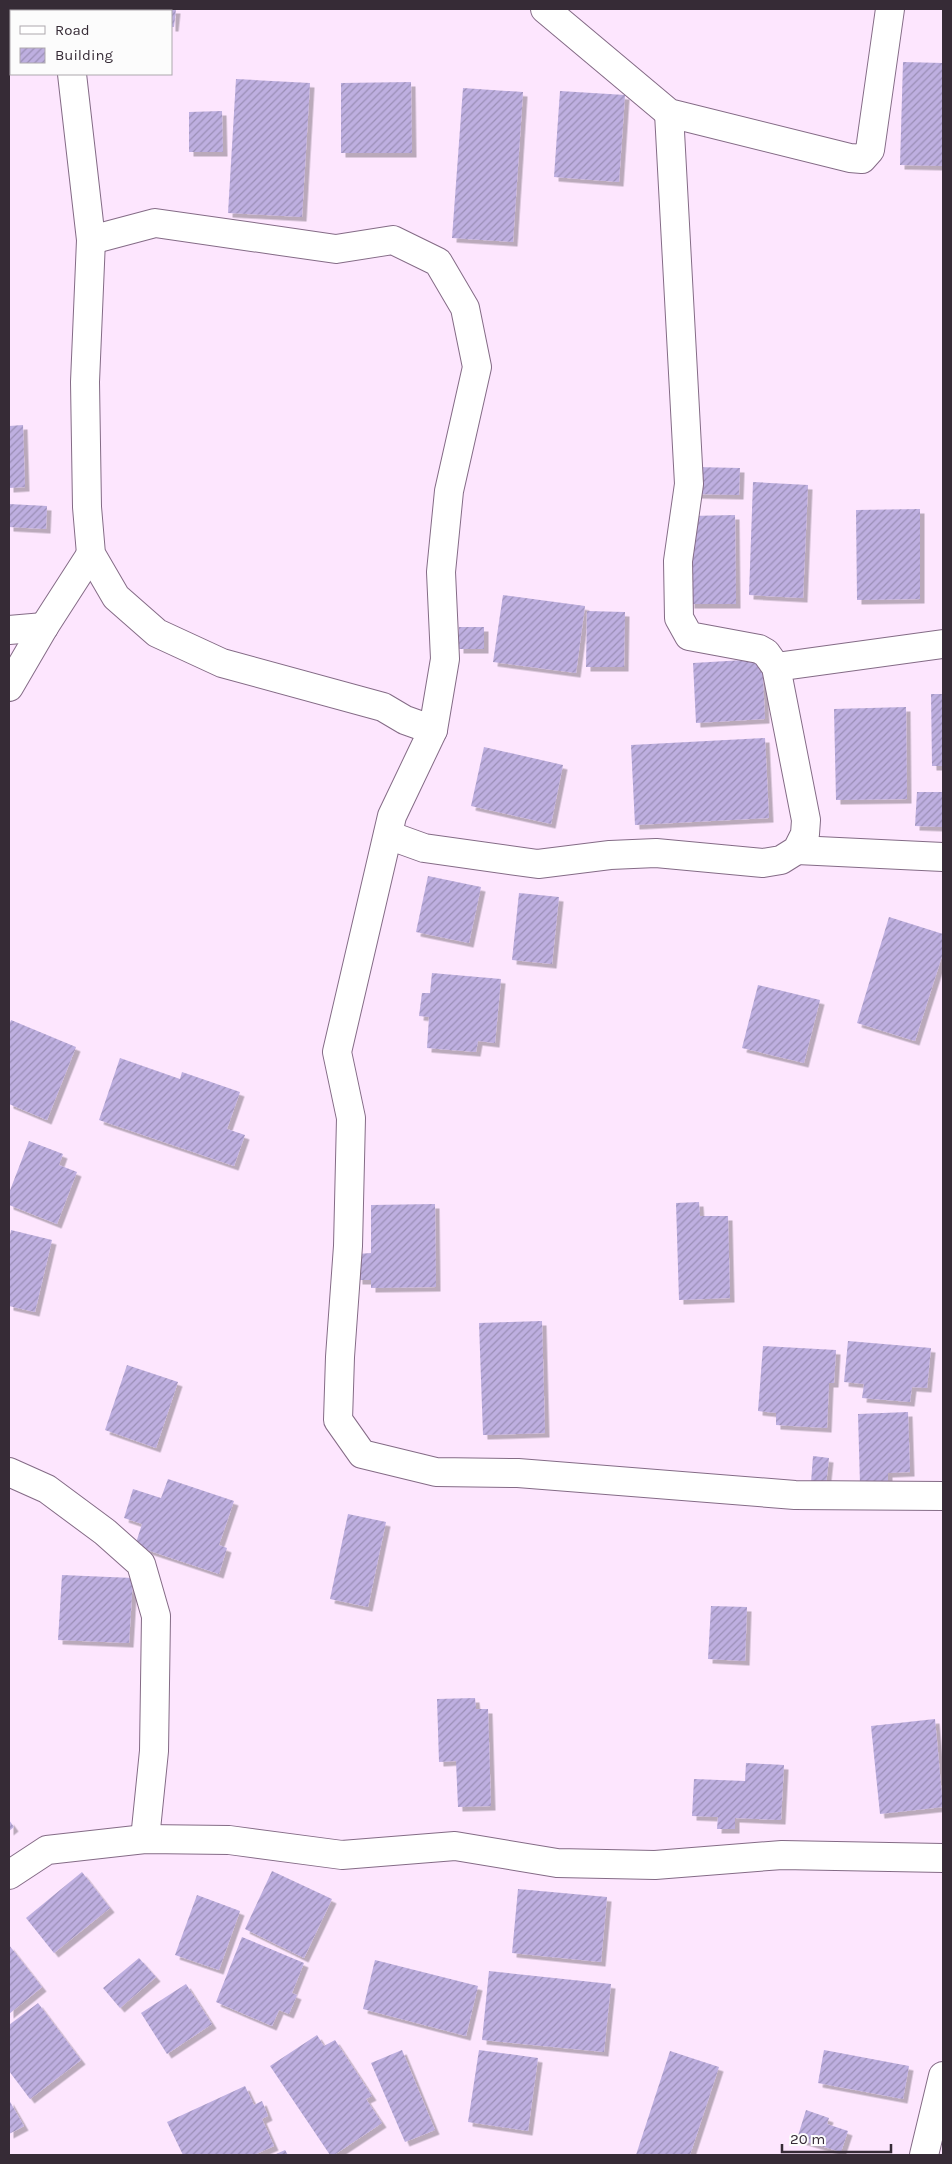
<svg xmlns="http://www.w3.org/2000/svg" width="952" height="2164" font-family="Karla,sans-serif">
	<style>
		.building { fill: url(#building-hatch); filter: url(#shadow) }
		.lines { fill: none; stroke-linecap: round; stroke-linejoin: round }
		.street-casing { stroke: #846b86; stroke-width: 30 }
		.street { stroke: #fff; stroke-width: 28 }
	</style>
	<defs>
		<pattern id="building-hatch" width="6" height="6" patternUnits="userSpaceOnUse" patternTransform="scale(1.25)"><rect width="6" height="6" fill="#beafe0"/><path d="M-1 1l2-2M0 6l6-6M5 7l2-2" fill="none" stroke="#9b8fb6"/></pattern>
		<filter id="shadow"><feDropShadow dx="4.5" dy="4.5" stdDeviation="0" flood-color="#0004"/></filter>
	</defs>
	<rect width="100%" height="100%" fill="#fde6fe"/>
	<g class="building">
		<polygon points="9,9 21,9 21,11 11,11 11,62 9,62"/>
		<polygon points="109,9 176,9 174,27 171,27 171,11 109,11"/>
		<polygon points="903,62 943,63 943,166 900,165"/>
		<polygon points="236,79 310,83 302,217 228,213"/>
		<polygon points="411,82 412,153 341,153 341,83"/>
		<polygon points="463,88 523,92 513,242 452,238"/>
		<polygon points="560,91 625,95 619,182 554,177"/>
		<polygon points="222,111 223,152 189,152 189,112"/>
		<polygon points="23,425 25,487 9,488 9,426"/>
		<polygon points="695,467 740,468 739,495 695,494"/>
		<polygon points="753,482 808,485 803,598 749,595"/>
		<polygon points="9,504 47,506 46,529 9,527"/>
		<polygon points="920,509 920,599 857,600 856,510"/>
		<polygon points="735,515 736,604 690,604 690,516"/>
		<polygon points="503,595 585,606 576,673 493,662"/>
		<polygon points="587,611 625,612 624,667 586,667"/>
		<rect x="459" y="627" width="25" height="22"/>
		<polygon points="762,659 765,719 696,723 693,663"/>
		<polygon points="931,694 943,694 943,766 932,766"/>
		<polygon points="906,707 907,799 836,800 834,709"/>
		<polygon points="765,738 769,818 635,825 631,745"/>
		<polygon points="484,747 563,765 551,824 471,806"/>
		<polygon points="917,792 943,792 943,827 915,826"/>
		<polygon points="428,876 481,887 469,943 416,932"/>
		<polygon points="519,893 559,897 552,964 512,960"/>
		<polygon points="889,917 943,934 943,953 915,1041 857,1023"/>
		<polygon points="432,973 501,979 495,1043 478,1041 476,1052 427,1048 429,1017 419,1016 422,993 430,993"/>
		<polygon points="758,985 820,1000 804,1063 742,1048"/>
		<polygon points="11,1020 76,1047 47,1120 9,1104 9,1025"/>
		<polygon points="120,1058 180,1079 182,1072 240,1092 227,1129 245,1135 234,1166 99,1120"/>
		<polygon points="29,1141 63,1154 59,1165 77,1172 57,1224 9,1205 9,1193"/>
		<polygon points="699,1202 700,1216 728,1216 730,1298 679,1300 676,1203"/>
		<polygon points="435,1204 436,1287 371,1288 371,1280 358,1280 357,1254 371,1253 371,1205"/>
		<polygon points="11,1230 52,1240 35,1312 9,1306 9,1240"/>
		<polygon points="542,1321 545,1433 483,1435 479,1323"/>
		<polygon points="848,1341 931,1348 927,1388 912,1387 910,1402 862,1398 864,1384 844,1382"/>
		<polygon points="763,1346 836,1350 834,1383 829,1383 827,1428 776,1425 776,1413 758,1411"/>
		<polygon points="127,1365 178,1382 156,1448 105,1430"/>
		<polygon points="908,1412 910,1472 888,1473 888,1484 860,1485 858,1414"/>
		<polygon points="813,1456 829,1458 826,1485 811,1483"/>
		<polygon points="168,1479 234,1501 219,1545 227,1548 219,1574 135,1546 142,1524 124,1518 133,1489 161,1498"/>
		<polygon points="348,1514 386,1522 368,1607 330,1599"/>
		<polygon points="62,1575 133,1578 129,1643 58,1640"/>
		<polygon points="711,1606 747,1607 745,1661 708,1659"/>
		<polygon points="475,1698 476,1709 488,1709 491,1806 458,1807 456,1761 439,1762 437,1699"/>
		<polygon points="935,1719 943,1807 880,1814 871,1726"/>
		<polygon points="746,1763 784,1765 781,1820 735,1818 735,1829 717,1829 718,1817 692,1816 694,1779 745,1781"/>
		<polygon points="9,1820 14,1827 9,1831"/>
		<polygon points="272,1871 332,1899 304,1958 245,1929"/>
		<polygon points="82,1872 110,1908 54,1953 26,1918"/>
		<polygon points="518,1889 607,1897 601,1962 512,1953"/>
		<polygon points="197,1895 240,1911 219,1970 175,1955"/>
		<polygon points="242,1937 304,1963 292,1993 297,1995 289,2014 279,2010 272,2026 216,2002"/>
		<polygon points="9,1945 42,1987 9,2014"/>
		<polygon points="139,1958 156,1977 120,2008 103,1988"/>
		<polygon points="375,1960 478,1986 466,2036 363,2009"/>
		<polygon points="489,1971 611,1984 604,2052 482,2040"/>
		<polygon points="186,1984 212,2024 167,2054 141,2013"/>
		<polygon points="38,2003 81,2060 30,2099 9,2071 9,2025"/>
		<polygon points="317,2035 324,2046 335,2040 372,2096 366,2099 382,2123 334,2155 330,2155 270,2066"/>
		<polygon points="402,2050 435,2130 405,2142 371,2063"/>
		<polygon points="479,2050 538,2058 528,2131 468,2122"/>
		<polygon points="824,2050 909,2066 903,2099 818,2083"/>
		<polygon points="670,2051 719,2067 690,2155 636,2155"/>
		<polygon points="245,2086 254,2105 262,2101 268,2116 262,2119 274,2146 254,2155 183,2155 167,2122"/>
		<polygon points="9,2100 24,2126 9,2134"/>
		<polygon points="806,2110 829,2118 827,2124 848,2131 841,2152 797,2139"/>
		<polygon points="285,2150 288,2155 274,2155"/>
	</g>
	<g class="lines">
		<g class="street-casing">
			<g id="street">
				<polyline points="545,9 669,113 850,158 862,159 870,150 890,9"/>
				<polyline points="73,11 74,9"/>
				<polyline points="72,74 91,240 85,382 87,507 91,554 116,597 157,633 222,663 383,707 405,720 433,730 392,816 337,1052 351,1118 348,1246 340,1357 338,1420 362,1454 436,1472 518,1473 795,1495 943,1496"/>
				<polyline points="91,240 155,223 336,249 393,240 438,262 465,308 477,367 449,491 441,572 445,659 433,730"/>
				<polyline points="9,630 44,627"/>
				<polyline points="776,667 943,644"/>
				<polyline points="9,687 44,627 91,554"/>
				<polyline points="388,835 424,848 538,864 610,855 656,853 763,863 781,860 797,850 805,834 806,820 776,667 766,653 759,649 689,636 679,618 678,561 689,484 669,113"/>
				<polyline points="797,850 943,857"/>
				<polyline points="9,1472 47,1489 105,1532 141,1564 156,1616 154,1751 145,1839"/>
				<polyline points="9,1875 47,1850 145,1839 229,1840 342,1855 455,1846 557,1863 655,1865 782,1855 943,1858"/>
				<polyline points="924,2155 943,2076"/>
			</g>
		</g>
		<use href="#street" class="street"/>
	</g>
	<rect width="952" height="2164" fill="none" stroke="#362b36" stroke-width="20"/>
	<rect x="10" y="10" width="162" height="65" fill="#fcfcfc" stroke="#ada8ad"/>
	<rect x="20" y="26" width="25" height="8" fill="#ffffff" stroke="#ada8ad"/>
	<text x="55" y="35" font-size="15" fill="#362b36">Road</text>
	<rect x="20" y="48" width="25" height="15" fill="url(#building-hatch)" stroke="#ada8ad"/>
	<text x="55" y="60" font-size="15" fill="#362b36">Building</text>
	<path d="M782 2144v8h109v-8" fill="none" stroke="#362b36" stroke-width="2.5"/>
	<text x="790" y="2144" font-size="15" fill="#362b36" stroke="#fcfcfc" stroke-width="4" paint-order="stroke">20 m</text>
</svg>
